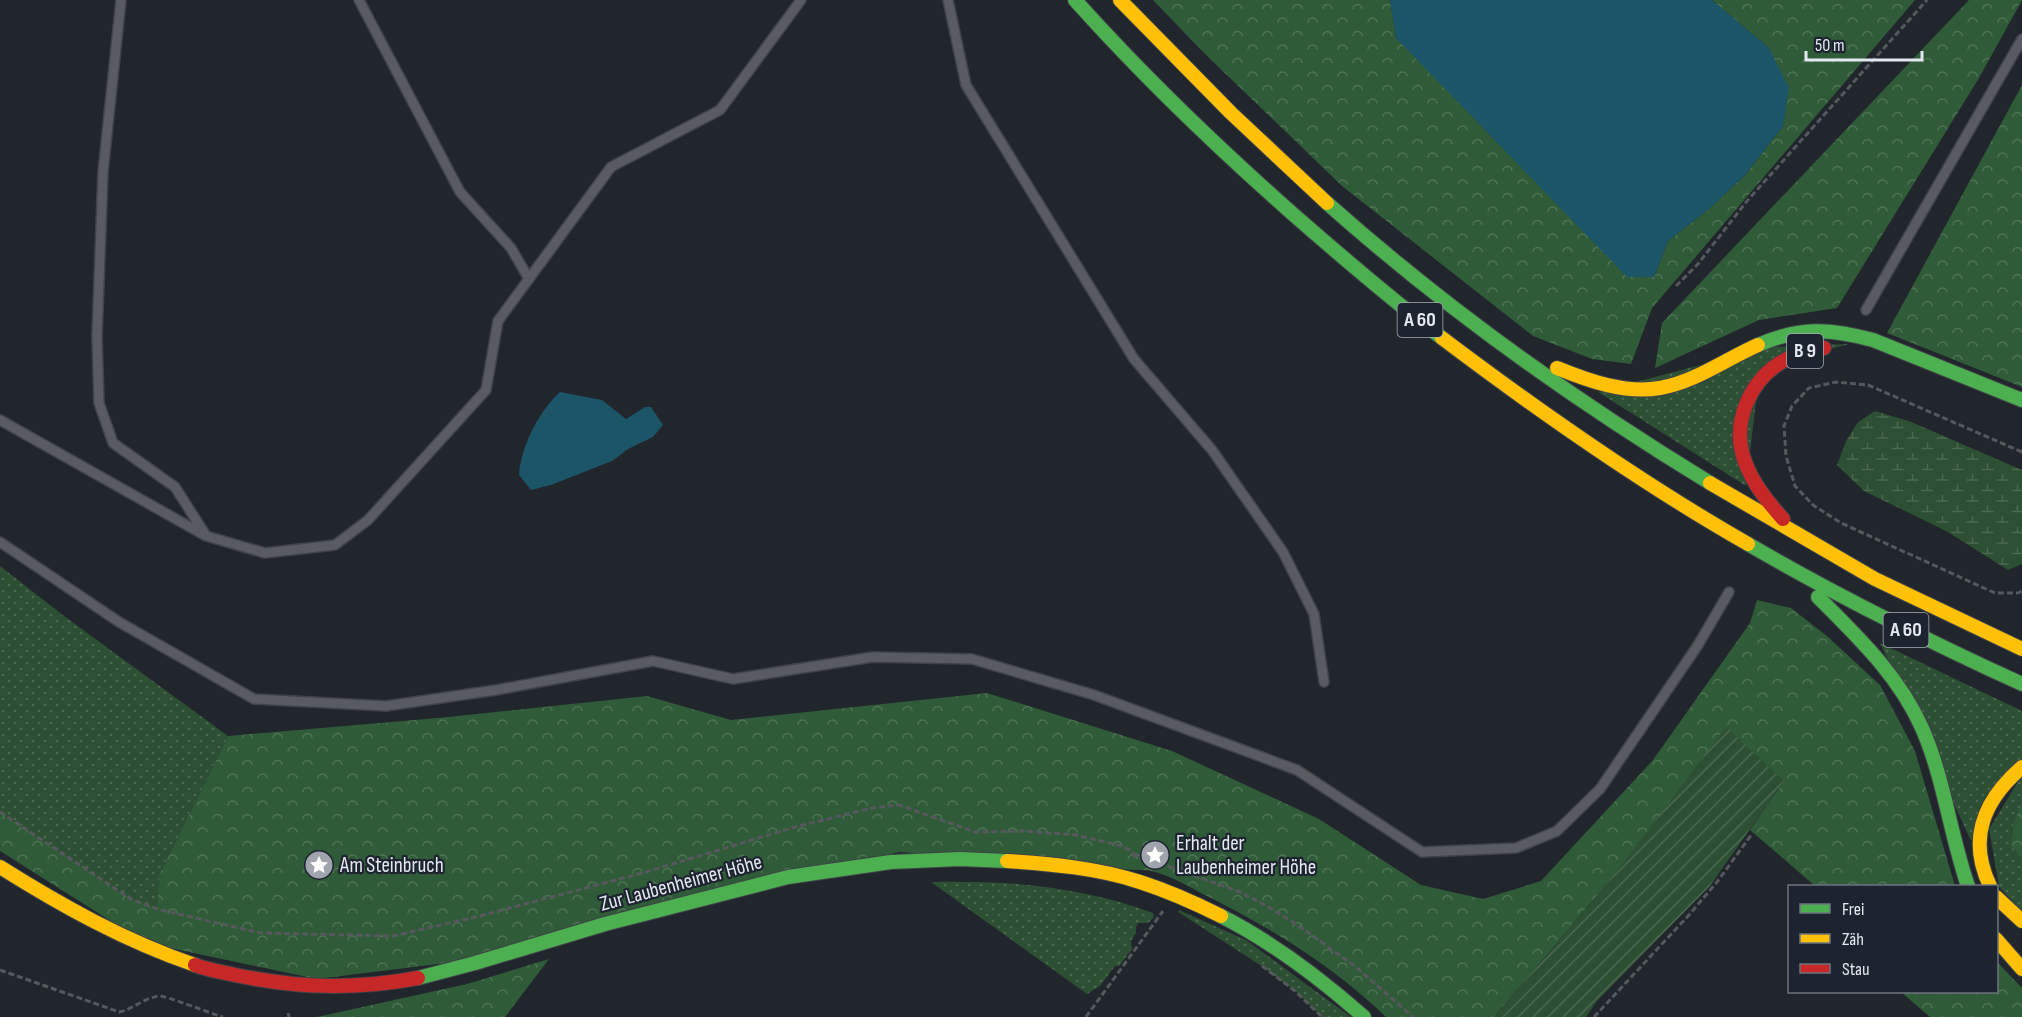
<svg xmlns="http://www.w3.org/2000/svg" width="2022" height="1017" font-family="'Sofia Sans Condensed',sans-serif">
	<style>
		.grass { fill: url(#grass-dots) }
		.forest { fill: url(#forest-crowns) }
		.wetland { fill: url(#wetland-marsh) }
		.garden { fill: url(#garden-furrows) }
		.water { fill: #1c5567 }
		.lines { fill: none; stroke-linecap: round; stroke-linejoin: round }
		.lane-casing { stroke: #3f4348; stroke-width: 12 }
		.fast-casing { stroke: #3f4348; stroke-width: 16 }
		.slow-casing { stroke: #3f4348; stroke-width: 16 }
		.jam-casing { stroke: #3f4348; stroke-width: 16 }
		.path { stroke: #56585d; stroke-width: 3; stroke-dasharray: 6 3; stroke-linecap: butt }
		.lane { stroke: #585b61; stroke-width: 9 }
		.fast { stroke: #4caf50; stroke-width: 14 }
		.slow { stroke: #ffc107; stroke-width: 14 }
		.jam { stroke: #c62828; stroke-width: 14 }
		.labels { text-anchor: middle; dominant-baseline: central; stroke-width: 4.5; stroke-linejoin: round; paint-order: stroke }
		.shield { fill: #1d2430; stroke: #a8aeb7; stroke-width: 1.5 }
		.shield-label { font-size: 20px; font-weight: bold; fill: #e4e9f1 }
		.poi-label { font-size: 21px; fill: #e4e9f1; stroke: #1d2430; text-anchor: start }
		.street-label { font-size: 21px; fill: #e4e9f1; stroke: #1d2430 }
	</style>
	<defs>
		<pattern id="grass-dots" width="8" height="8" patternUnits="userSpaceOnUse" patternTransform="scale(1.5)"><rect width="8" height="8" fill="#2d4f33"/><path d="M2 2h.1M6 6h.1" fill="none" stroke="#4b6851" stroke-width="1.8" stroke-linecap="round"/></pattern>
		<pattern id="forest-crowns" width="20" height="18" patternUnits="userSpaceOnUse" patternTransform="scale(1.5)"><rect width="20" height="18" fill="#305b38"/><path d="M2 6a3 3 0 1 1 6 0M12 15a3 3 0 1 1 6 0" fill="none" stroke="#4e7355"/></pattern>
		<pattern id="wetland-marsh" width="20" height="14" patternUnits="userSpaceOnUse" patternTransform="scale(1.5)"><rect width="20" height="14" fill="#2d4f33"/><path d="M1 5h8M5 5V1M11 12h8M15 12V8" fill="none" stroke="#4b6851"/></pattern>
		<pattern id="garden-furrows" width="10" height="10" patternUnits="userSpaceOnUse" patternTransform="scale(1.5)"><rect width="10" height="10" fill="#2d4f33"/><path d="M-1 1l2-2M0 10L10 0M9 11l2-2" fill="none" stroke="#4b6851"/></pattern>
	</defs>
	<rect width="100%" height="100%" fill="#21252c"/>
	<g class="grass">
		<polygon points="1849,344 1760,368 1746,486 1598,392 1769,347"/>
		<polygon points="0,566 64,616 228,736 159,875 157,909 131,899 0,812"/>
		<polygon points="1880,643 2022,711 2022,758 1971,841"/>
		<polygon points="2022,775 2022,803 2014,821 2011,845 2022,860 2022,911 1999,887 1989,829"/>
		<path d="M931 882C1005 880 1082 886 1153 913L1154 917 1148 923H1138L1136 927V933L1131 941 1132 949 1119 966H1115L1100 986 1087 994Z"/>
		<polygon points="1179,910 1246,940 1351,1017 1322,1017 1295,991 1257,963 1178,912"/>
	</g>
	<g class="forest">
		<polygon points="1153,0 1390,0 1396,38 1654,277 1668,241 1710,208 1745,175 1783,126 1769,48 1712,0 1915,0 1652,308 1631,364 1592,359 1533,336 1342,186 1201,50"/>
		<polygon points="1969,0 2022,0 1979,78 1837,308 1759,320 1655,368 1662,323"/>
		<polygon points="2022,85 2022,387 1887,333"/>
		<path d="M1757 600 1791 608 1828 637 1880 685 1915 751 1955 886H1815L1750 830 1784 781 1611 879 1494 1017H1386C1331 964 1271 928 1203 894 1182 883 1158 868 1134 870L899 852 454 962 317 979 170 948 117 925 0 851V812L131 899 157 908 159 875 228 736 438 718 647 696 731 720 987 693 1172 751 1319 819 1421 885 1483 899 1541 881 1653 760 1750 623Z"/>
		<polygon points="2022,803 2022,860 2011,845 2014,821"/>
		<polygon points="549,959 505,1017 317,1017 467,984"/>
		<polygon points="1997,962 2022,988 2022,1017 1930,1017 1901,992 1996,992"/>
	</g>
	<polygon class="wetland" points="1875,411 1909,421 2022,470 2022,564 2008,570 1946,531 1864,491 1837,465 1846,441 1858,422"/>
	<polygon class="garden" points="1726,727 1784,781 1710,886 1597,1001 1586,1017 1494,1017 1611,879"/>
	<g class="water">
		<polygon points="1390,0 1712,0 1769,48 1789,88 1783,126 1745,175 1710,208 1668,241 1654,277 1627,277 1396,38"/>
		<path d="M560 392 602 400 626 419 645 407H651L663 425 653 437 628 449 612 461 551 485 531 490 519 475C521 446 539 411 560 392Z"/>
	</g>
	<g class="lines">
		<g class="lane-casing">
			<g id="lane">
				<polyline points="121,0 103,172 97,336 99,403 113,443 175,487 205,534"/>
				<polyline points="359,0 460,192 511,248 529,279"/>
				<polyline points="948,0 966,85 1134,359 1212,450 1283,552 1314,614 1324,682"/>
				<polyline points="1866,310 2022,39"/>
				<polyline points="0,420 206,536 265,553 335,545 368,520 486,390 498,321 611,167 720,110 801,0"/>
				<polyline points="0,542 119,622 254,699 386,706 496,690 653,661 733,679 873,657 972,659 1094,695 1297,770 1422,852 1516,848 1557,831 1600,789 1698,645 1729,592"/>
			</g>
		</g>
		<g class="fast-casing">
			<g id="fast">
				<path d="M1075 0C1143 76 1217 147 1294 215 1342 257 1391 299 1442 338"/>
				<path d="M1327 203C1445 308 1575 401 1710 483"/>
				<path d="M1758 345C1800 327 1829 328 1873 340L2022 400"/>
				<path d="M1748 544C1837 596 1928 641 2022 684"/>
				<path d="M1818 597C1858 637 1899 676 1922 728 1944 778 1950 834 1968 886"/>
				<path d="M1221 916C1274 943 1320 978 1364 1017"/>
				<polyline points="418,978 475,963 605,924 788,877 891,862 960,859 1007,861"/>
			</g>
		</g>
		<g class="slow-casing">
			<g id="slow">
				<polyline points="1120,0 1231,113 1327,203"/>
				<path d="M1442 338C1540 412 1641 483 1748 544"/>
				<path d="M1557 368C1589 381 1625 394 1660 388 1695 382 1726 359 1758 345"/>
				<polyline points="1710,483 1875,579 2022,649"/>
				<path d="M1007 861C1051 864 1098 868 1140 882 1168 891 1195 903 1221 916"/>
				<path d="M0 867C62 906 125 941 195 965"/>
				<path d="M1990 886C1967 838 1984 800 2022 767"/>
				<polyline points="1996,897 2022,921"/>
				<polyline points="1996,939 2022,969"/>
			</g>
		</g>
		<g class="jam-casing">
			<g id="jam">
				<path d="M1783 519C1768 502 1753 484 1745 462 1730 422 1751 376 1789 358 1800 353 1812 350 1824 348"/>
				<path d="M195 965C208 970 221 972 235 975 299 988 353 990 418 978"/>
			</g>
		</g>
		<g class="path">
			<polyline points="1676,286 1698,264 1747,201 1927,0"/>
			<polyline points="2022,452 1868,385 1836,382 1809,388 1792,406 1784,426 1786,456 1795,486 1813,505 1841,523 1995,593 2018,593 2022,591"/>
			<polyline points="0,812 131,899 157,909 261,933 393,936 476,917 646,872 795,827 872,808 899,805 975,832 1023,831 1076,835 1122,846 1131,851 1136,858"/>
			<polyline points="1134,854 1240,892 1265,905 1296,924 1356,967 1413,1017"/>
			<polyline points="1262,966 1295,991 1322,1017"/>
			<path d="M0 970 119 1012C133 1009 144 998 159 996 164 995 212 1014 223 1017"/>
			<polyline points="288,1013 289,1017"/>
			<polyline points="1086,1017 1163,911"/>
			<polyline points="1594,1017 1689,915 1717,882 1752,834"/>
		</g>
		<use href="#lane" class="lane"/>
		<use href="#fast" class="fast"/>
		<use href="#slow" class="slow"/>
		<use href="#jam" class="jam"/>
	</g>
	<defs>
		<g id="sight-disc" transform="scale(1.5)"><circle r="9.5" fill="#a0a4ac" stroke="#1d2430"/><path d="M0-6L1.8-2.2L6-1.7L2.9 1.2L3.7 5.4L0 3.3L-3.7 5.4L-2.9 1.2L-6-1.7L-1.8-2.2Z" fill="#fff"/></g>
	</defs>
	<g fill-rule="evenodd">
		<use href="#sight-disc" x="1155" y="855"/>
		<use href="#sight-disc" x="319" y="865"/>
	</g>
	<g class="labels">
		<g class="shield">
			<rect x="1397.5" y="303" width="45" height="34" rx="4.5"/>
			<rect x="1787" y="334" width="36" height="34" rx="4.5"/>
			<rect x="1883.5" y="613" width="45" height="34" rx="4.5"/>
		</g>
		<g class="shield-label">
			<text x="1420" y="320">A 60</text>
			<text x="1805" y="351">B 9</text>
			<text x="1906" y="630">A 60</text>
		</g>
		<g class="poi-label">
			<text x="1176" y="843">Erhalt der<tspan x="1176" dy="24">Laubenheimer Höhe</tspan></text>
			<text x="340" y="865">Am Steinbruch</text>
		</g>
		<g class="street-label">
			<text transform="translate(681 883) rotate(-15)">Zur Laubenheimer Höhe</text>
		</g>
	</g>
	<rect x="1788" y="885" width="210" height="108" fill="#1d2430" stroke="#6d737d" stroke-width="1.5"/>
	<rect x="1800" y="904" width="30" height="9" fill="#4caf50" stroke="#6d737d" stroke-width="1.5"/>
	<text x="1842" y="915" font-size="18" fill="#e4e9f1">Frei</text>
	<rect x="1800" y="934" width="30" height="9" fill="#ffc107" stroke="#6d737d" stroke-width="1.5"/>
	<text x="1842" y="945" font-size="18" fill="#e4e9f1">Zäh</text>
	<rect x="1800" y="964" width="30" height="9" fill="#c62828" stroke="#6d737d" stroke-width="1.5"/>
	<text x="1842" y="975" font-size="18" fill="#e4e9f1">Stau</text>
	<path d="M1806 51v9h116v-9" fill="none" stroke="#e4e9f1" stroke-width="3"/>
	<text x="1815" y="51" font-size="18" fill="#e4e9f1" stroke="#1d2430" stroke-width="4.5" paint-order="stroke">50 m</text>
</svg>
